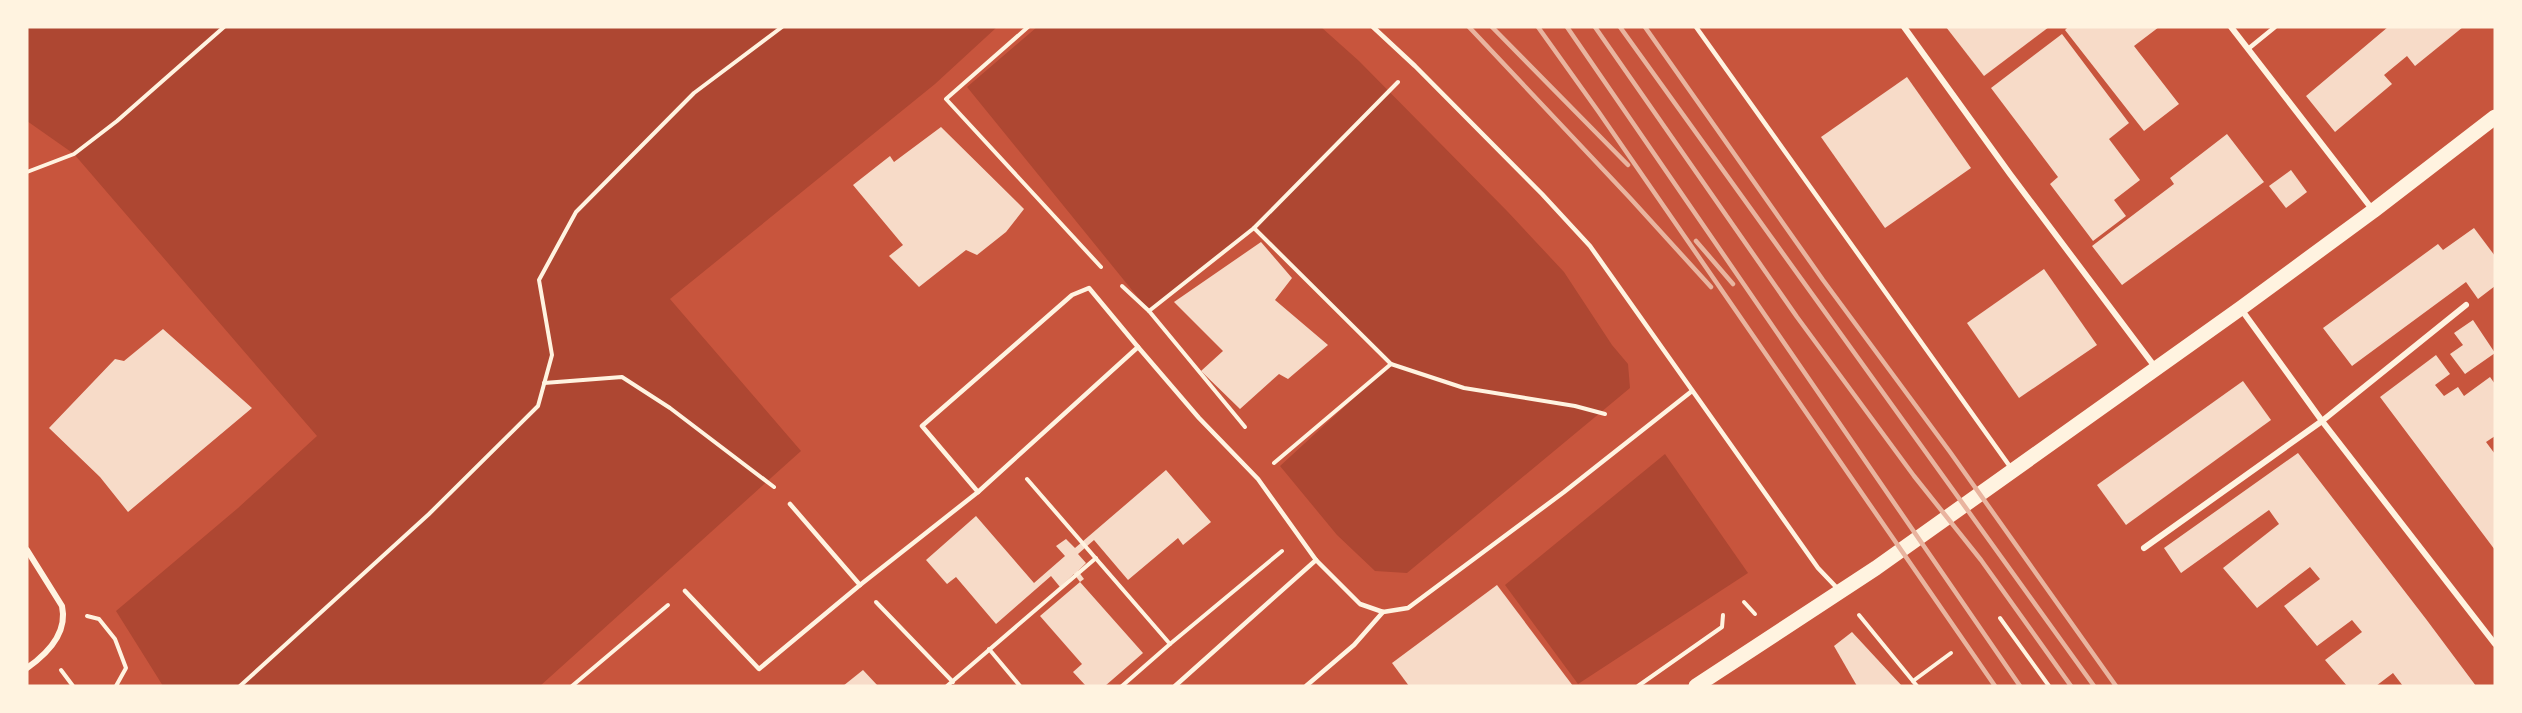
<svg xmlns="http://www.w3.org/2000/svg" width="2522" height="713" font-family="'Source Serif 4',serif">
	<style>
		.green { fill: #ae4732 }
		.building { fill: #f7dbc8 }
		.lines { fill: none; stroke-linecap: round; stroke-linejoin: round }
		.path { stroke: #fff3e0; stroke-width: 4 }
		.service { stroke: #fff3e0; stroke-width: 4.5 }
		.minor { stroke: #fff3e0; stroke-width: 6 }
		.primary { stroke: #fff3e0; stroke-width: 15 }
		.rail { stroke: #e9b49f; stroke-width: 4.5 }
	</style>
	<rect width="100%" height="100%" fill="#c8553d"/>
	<g class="green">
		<polygon points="27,27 997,27 935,84 670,299 801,451 540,686 163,686 116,611 238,508 317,436 74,154 27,121"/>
		<polygon points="1037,27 1321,27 1359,61 1508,212 1564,272 1612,345 1628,364 1630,388 1407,573 1375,571 1337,535 1280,466 1391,364 1254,229 1149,311 967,87"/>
		<polygon points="1665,454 1748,573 1578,684 1505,585"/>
	</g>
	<g class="building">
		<polygon points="1946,27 2049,27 1984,76"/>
		<polygon points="2068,27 2159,27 2134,46 2179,104 2144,131 2065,30"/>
		<polygon points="2388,27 2463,27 2415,66 2407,56 2384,75 2392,84 2335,132 2306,96"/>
		<polygon points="2062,34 2129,123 2109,139 2140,180 2114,200 2126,216 2093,241 2050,184 2058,177 1991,88"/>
		<polygon points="1907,77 1971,168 1885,228 1821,137"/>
		<polygon points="941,127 1024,209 1006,232 977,255 966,250 919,287 889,256 903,245 853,185 890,156 894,162"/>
		<polygon points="2227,134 2264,182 2122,285 2092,246 2174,184 2170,178"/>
		<polygon points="2291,170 2307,192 2286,208 2269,186"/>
		<polygon points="2474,228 2495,256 2495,286 2478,299 2466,282 2352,366 2323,328 2438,244 2443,250"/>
		<polygon points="1261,242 1292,278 1275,300 1328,345 1288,379 1279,374 1240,409 1201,371 1223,351 1174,302"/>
		<polygon points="2044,269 2097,345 2019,398 1967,323"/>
		<polygon points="2473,320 2495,353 2465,374 2450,354 2463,345 2454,333"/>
		<polygon points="163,329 252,408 128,512 100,477 49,428 115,359 124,361"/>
		<polygon points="2436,355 2450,374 2435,385 2444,396 2458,387 2464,396 2490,377 2495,384 2495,436 2486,442 2495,454 2495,550 2380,397"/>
		<polygon points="2243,381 2271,420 2126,525 2097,485"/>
		<polygon points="2298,453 2426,619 2476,686 2403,686 2393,673 2376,686 2347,686 2325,660 2362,632 2352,620 2317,646 2284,606 2320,579 2310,567 2257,608 2223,568 2279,524 2269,510 2181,573 2164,548"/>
		<polygon points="1166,470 1211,522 1183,545 1178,538 1128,580 1094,540 1078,554 1086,563 1078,571 1084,579 1080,582 1143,653 1105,686 1086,686 1073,672 1082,664 1040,616 1080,582 1074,574 1060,587 1051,576 996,624 956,577 947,584 926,560 976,516 1034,583 1065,556 1056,546 1066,539 1075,548"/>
		<polygon points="1497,585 1573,686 1409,686 1392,663"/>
		<polygon points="1852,632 1902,686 1857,686 1834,646"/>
		<polygon points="863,670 878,686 843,686"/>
	</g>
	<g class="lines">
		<g class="path">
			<polyline points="1028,27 946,99 1101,267"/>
			<polyline points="27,172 74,154 117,121 224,27"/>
			<polyline points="1122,286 1149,311 1245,427"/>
			<polyline points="1149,311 1254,228"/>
			<polyline points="1391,364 1254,228 1398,82"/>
			<polyline points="544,383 622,377 670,408 774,487"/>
			<polyline points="1274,463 1391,364 1464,388 1575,406 1605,414"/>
			<polyline points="1027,479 1170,644 1122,686"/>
			<polyline points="876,602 953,682"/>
			<polyline points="1744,602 1755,614"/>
			<polyline points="1859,615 1917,686"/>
			<polyline points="87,616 99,619 115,639 126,668 116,686"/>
			<polyline points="2000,618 2049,686"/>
			<polyline points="1170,644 1282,551"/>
			<polyline points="989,649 1020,686"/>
			<polyline points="61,670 73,686"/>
			<polyline points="1913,681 1951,653"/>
			<polyline points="240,686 429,514 538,406 552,355 539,280 576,212 694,93 782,27"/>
			<polyline points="572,686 668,605"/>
			<polyline points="947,686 1096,558"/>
			<polyline points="1638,686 1722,627 1723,615"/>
		</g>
		<g class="service">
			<polyline points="1373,27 1415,66 1542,194 1590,246 1818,568 1838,589"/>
			<polyline points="1696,27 2011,468"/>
			<polyline points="2248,49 2275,27"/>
			<polyline points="978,492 922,426 1072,295 1089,288 1138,347"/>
			<polyline points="790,504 860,585"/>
			<polyline points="685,591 759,669 860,585 978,492 1138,347 1199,418 1258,479 1316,560 1360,604 1383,612 1408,608 1564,492 1692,391"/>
			<polyline points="1175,686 1316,560"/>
			<polyline points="1306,686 1354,645 1383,612"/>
		</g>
		<g class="minor">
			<polyline points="1904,27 2010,174 2155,367"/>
			<polyline points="2231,27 2372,209"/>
			<polyline points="2241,309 2322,421 2495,644"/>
			<polyline points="2144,548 2322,421 2466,305"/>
			<path d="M27 550 62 606C68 633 47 654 27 668"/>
		</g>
		<polyline class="primary" points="1696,686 1876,568 2241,308 2373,211 2495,117"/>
		<g class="rail">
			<polyline points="1469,27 1630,198 1711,287"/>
			<polyline points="1492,27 1628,165"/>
			<polyline points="1538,27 1598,111 1995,686"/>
			<polyline points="1567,27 2020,686"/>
			<polyline points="1595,27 1797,317 1914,476 1981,560 2071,686"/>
			<polyline points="1620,27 2094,686"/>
			<polyline points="1645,27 1823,280 1950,452 2116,686"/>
			<polyline points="1696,241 1733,284"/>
		</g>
	</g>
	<rect width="2522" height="713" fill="none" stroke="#fff3e0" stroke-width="57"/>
</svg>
